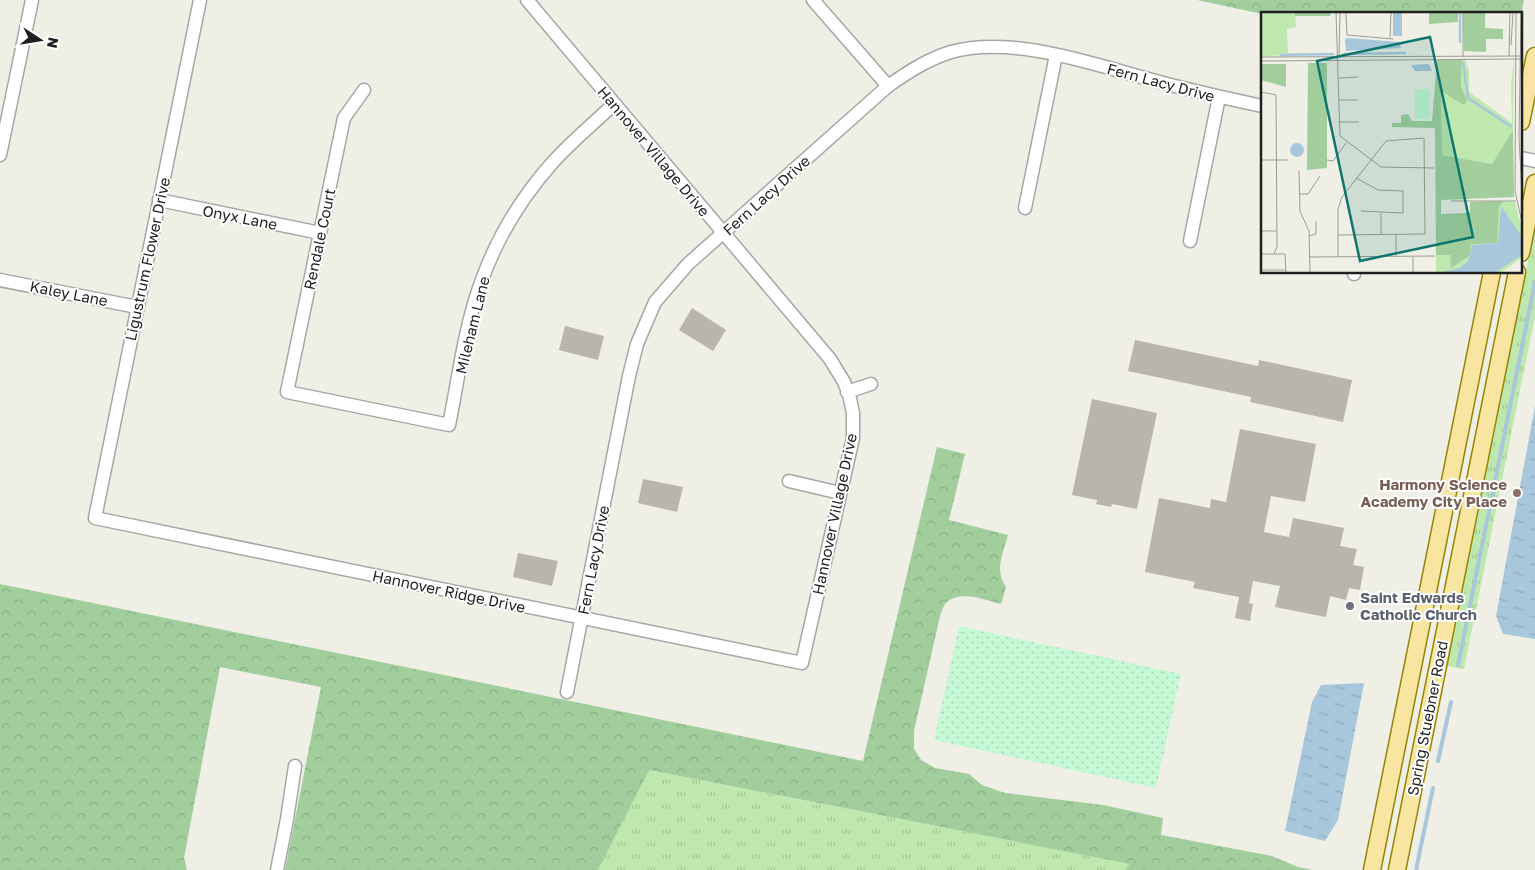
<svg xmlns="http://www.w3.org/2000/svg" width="1535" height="870" font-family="'Golos Text',sans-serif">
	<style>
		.grass { fill: url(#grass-tufts) }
		.forest { fill: url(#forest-crowns) }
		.park { fill: url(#park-dots) }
		.water { fill: url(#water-ripples) }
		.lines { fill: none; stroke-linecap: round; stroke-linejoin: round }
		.stream { stroke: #a8c6dc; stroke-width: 4 }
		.building { fill: #b9b5ac }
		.minor-casing { stroke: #a6a6a6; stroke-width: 15 }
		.major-casing { stroke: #968405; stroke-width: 19 }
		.minor { stroke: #fff; stroke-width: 12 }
		.major { stroke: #f9e5a2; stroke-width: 16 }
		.education-dot { fill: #8d6e63; stroke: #fff; stroke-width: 2 }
		.worship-dot { fill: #6b7280; stroke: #fff; stroke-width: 2 }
		.labels { text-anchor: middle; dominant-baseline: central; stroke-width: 4; stroke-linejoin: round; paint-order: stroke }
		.street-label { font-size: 15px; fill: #1f1f1f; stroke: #fff }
		.education-label { font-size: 15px; font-weight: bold; fill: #785e54; stroke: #fff; text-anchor: end }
		.worship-label { font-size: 15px; font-weight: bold; fill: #5b616d; stroke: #fff; text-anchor: start }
		.inset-river { fill: none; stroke: #a8c6dc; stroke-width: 2.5 }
		.inset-road { fill: none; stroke: #9c9c96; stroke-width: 1 }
		.view { fill: #0f766e; fill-opacity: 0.15; stroke: #0f766e; stroke-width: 2.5 }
		.inset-edge { fill: none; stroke: #1f1f1f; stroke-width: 2.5 }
	</style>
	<defs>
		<pattern id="grass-tufts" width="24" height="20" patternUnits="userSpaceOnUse" patternTransform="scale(1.25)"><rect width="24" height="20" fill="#bfe8ae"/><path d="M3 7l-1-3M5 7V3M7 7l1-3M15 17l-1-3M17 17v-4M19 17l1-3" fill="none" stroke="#a4c795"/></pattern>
		<pattern id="forest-crowns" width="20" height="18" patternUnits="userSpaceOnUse" patternTransform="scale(1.25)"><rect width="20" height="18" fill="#a1ce9c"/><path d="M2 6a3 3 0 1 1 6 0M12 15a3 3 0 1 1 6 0" fill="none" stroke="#8ab086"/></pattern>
		<pattern id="park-dots" width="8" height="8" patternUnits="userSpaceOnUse" patternTransform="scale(1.25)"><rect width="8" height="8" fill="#c5f8d4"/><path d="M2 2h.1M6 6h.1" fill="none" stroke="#a9d4b6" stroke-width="1.8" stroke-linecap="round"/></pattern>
		<pattern id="water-ripples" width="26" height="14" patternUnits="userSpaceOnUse" patternTransform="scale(1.25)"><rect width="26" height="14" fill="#a8c6dc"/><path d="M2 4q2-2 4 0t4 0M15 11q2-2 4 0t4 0" fill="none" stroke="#90aabc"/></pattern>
	</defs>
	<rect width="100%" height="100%" fill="#f0efe6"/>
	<g class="grass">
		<polygon points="1535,226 1535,316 1464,669 1447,666"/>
		<polygon points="648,770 1131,864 1125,870 598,870"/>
	</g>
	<g class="forest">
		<polygon points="1197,0 1524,0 1521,15 1521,14 1262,14"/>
		<path d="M937 447 965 454 949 520 1008 535C1003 554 994 570 1006 587L1001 604C986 600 961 590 947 602 943 605 942 611 940 616L914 731V749L921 760 935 768 969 774 982 785 1005 793 1103 805 1163 818 1161 835 1272 856 1298 867 1313 870H1125L1130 864 649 770 598 870H285L321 687 220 667 184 858 187 870H0V584L863 761Z"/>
	</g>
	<polygon class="park" points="959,626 1181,674 1156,788 934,740"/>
	<g class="water">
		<polygon points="1535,406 1535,639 1503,634 1496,616"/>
		<polygon points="1364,683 1338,820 1325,841 1285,831 1312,702 1321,685"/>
	</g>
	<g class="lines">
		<g class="stream">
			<polyline points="1458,665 1535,282"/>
			<polyline points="1438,761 1451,702"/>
			<polyline points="1416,870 1433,788"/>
		</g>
	</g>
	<g class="building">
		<polygon points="692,308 726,330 713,351 679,330"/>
		<polygon points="565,326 604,336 598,360 559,350"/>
		<polygon points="1135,340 1258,366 1259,360 1352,380 1343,422 1250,402 1251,397 1128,371"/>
		<polygon points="1092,399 1157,413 1137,509 1112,504 1111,507 1096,504 1097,500 1072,495"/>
		<polygon points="1240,429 1316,444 1305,502 1271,496 1264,532 1289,537 1293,518 1344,528 1340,546 1357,549 1353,565 1364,567 1360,590 1349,588 1346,600 1330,596 1326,617 1275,607 1280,586 1253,581 1249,603 1253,604 1250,621 1235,618 1239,597 1193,588 1195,582 1145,572 1159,498 1210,508 1211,499 1226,502"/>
		<polygon points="643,479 683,487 677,512 638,503"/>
		<polygon points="518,553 558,561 552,586 513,577"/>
	</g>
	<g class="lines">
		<g class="minor-casing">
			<g id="minor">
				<polyline points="200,0 95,518 802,663 853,438 853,413 849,394 844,382 830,359 527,0"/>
				<polyline points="813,0 888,86"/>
				<path d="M364 90 344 118 287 392 449 425C458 381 464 331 479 288 495 241 520 199 553 162 572 141 594 123 614 104"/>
				<polyline points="0,155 32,0"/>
				<polyline points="1521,158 1535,161"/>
				<polyline points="159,200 320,233"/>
				<polyline points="1025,208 1056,55"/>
				<polyline points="1190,241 1219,97"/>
				<polyline points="1354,274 1354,272"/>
				<polyline points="0,280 137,307"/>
				<polyline points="847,392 871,384"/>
				<polyline points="789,481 840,493"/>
				<path d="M567 692 629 376 637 344 655 302 688 264 888 86C908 72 928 59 951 52 1012 35 1092 64 1152 80 1188 90 1225 98 1262 106"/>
				<polyline points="277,870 287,819 295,766"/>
			</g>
		</g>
		<g class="major-casing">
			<g id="major">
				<polyline points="1521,122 1535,56"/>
				<polyline points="1521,253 1535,183"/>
				<polyline points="1372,870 1492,272"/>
				<polyline points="1397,870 1517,272"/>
			</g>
		</g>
		<use href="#minor" class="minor"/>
		<use href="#major" class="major"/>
	</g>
	<circle class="education-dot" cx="1517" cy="493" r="5"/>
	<circle class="worship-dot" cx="1350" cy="606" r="5"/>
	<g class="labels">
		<g class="street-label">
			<text transform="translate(1161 82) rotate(15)">Fern Lacy Drive</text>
			<text transform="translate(654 151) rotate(50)">Hannover Village Drive</text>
			<text transform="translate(766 195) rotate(-42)">Fern Lacy Drive</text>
			<text transform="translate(240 217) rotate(11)">Onyx Lane</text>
			<text transform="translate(319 239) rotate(-78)">Rendale Court</text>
			<text transform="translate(147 259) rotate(-78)">Ligustrum Flower Drive</text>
			<text transform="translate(69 293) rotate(11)">Kaley Lane</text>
			<text transform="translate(472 325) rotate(-76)">Mileham Lane</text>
			<text transform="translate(834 514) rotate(-78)">Hannover Village Drive</text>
			<text transform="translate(593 560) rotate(-79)">Fern Lacy Drive</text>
			<text transform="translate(449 591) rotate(12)">Hannover Ridge Drive</text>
			<text transform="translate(1427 718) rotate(-79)">Spring Stuebner Road</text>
		</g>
		<g class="education-label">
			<text x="1507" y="484">Harmony Science<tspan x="1507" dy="17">Academy City Place</tspan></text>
		</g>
		<g class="worship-label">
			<text x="1360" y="597">Saint Edwards<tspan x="1360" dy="17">Catholic Church</tspan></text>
		</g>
	</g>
	<g transform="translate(1261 12)">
		<rect width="261" height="261" fill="#f0efe6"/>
		<path d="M0 1H34L35 15 26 17 27 41 75 42 0 44ZM145 40V42L80 43 81 41ZM201 47H204L208 58V80L251 111 250 72 253 48 252 118 231 152 181 143 180 78 203 93 205 89 200 74ZM242 189 254 190 261 217 262 245 239 261H175V243H189L190 255Z" fill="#bfe8ae"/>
		<path d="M34 1H70L69 4H34ZM168 1H197V10L168 12ZM202 1H224V16L242 17V27H225V40L203 39ZM201 47 200 74 206 89 203 93 180 79 181 143 231 152 252 118 253 185 180 188V202L205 201 209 200V190L242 189 238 195 236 231 210 232 208 244 190 256 189 243H175L174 116 131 115V111H140V103L147 102 151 109H171L176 48ZM47 51H66V156L46 158ZM1 52H25V75L0 68Z" fill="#a1ce9c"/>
		<path d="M154 77H169V107H154Z" fill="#c5f8d4"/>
		<path d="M132 1H141V24H132ZM87 26 138 30 140 36 85 39 84 27ZM168 52 171 59H154L150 53ZM29 138a7 7 0 1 1 14 0a7 7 0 1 1-14 0ZM240 194 261 225V243L233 261H177L199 256 207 249 211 233 237 231Z" fill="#a8c6dc"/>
		<path class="inset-river" d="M199 1V31M83 42 145 41M19 43 73 42M202 50 207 86 251 115"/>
		<path class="inset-road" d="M75 1 79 124 120 155 173 156M85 1 86 23 132 27M255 1 254 179 262 215M260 1 258 126 262 199M129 27 130 1M250 33 252 1M78 43 79 1M248 44 249 1M0 45 262 44M202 45V1M0 49 262 47M78 66 97 65M0 80 15 83 16 235 13 242M78 88H97M77 110H98M0 148H27M66 148 72 149 85 131M38 159 39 199 48 219 49 261M95 166 117 178 142 179V201L100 199M39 182H47L59 164M190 189H255M120 201V223M0 219H16M77 223 164 222 163 126 125 129 81 185 77 197V245M135 223V245M48 224 55 222V209M0 242H24L25 261M48 245 174 244M152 245V261M0 258H25"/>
		<path class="view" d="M169 25 212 225 99 249 56 49Z"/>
		<rect width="261" height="261" class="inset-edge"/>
	</g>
	<g transform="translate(40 40) rotate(102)" stroke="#ffffff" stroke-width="4" paint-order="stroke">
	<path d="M0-4L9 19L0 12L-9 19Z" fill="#1f1f1f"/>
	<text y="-8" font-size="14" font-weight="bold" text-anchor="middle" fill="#1f1f1f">N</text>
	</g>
</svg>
